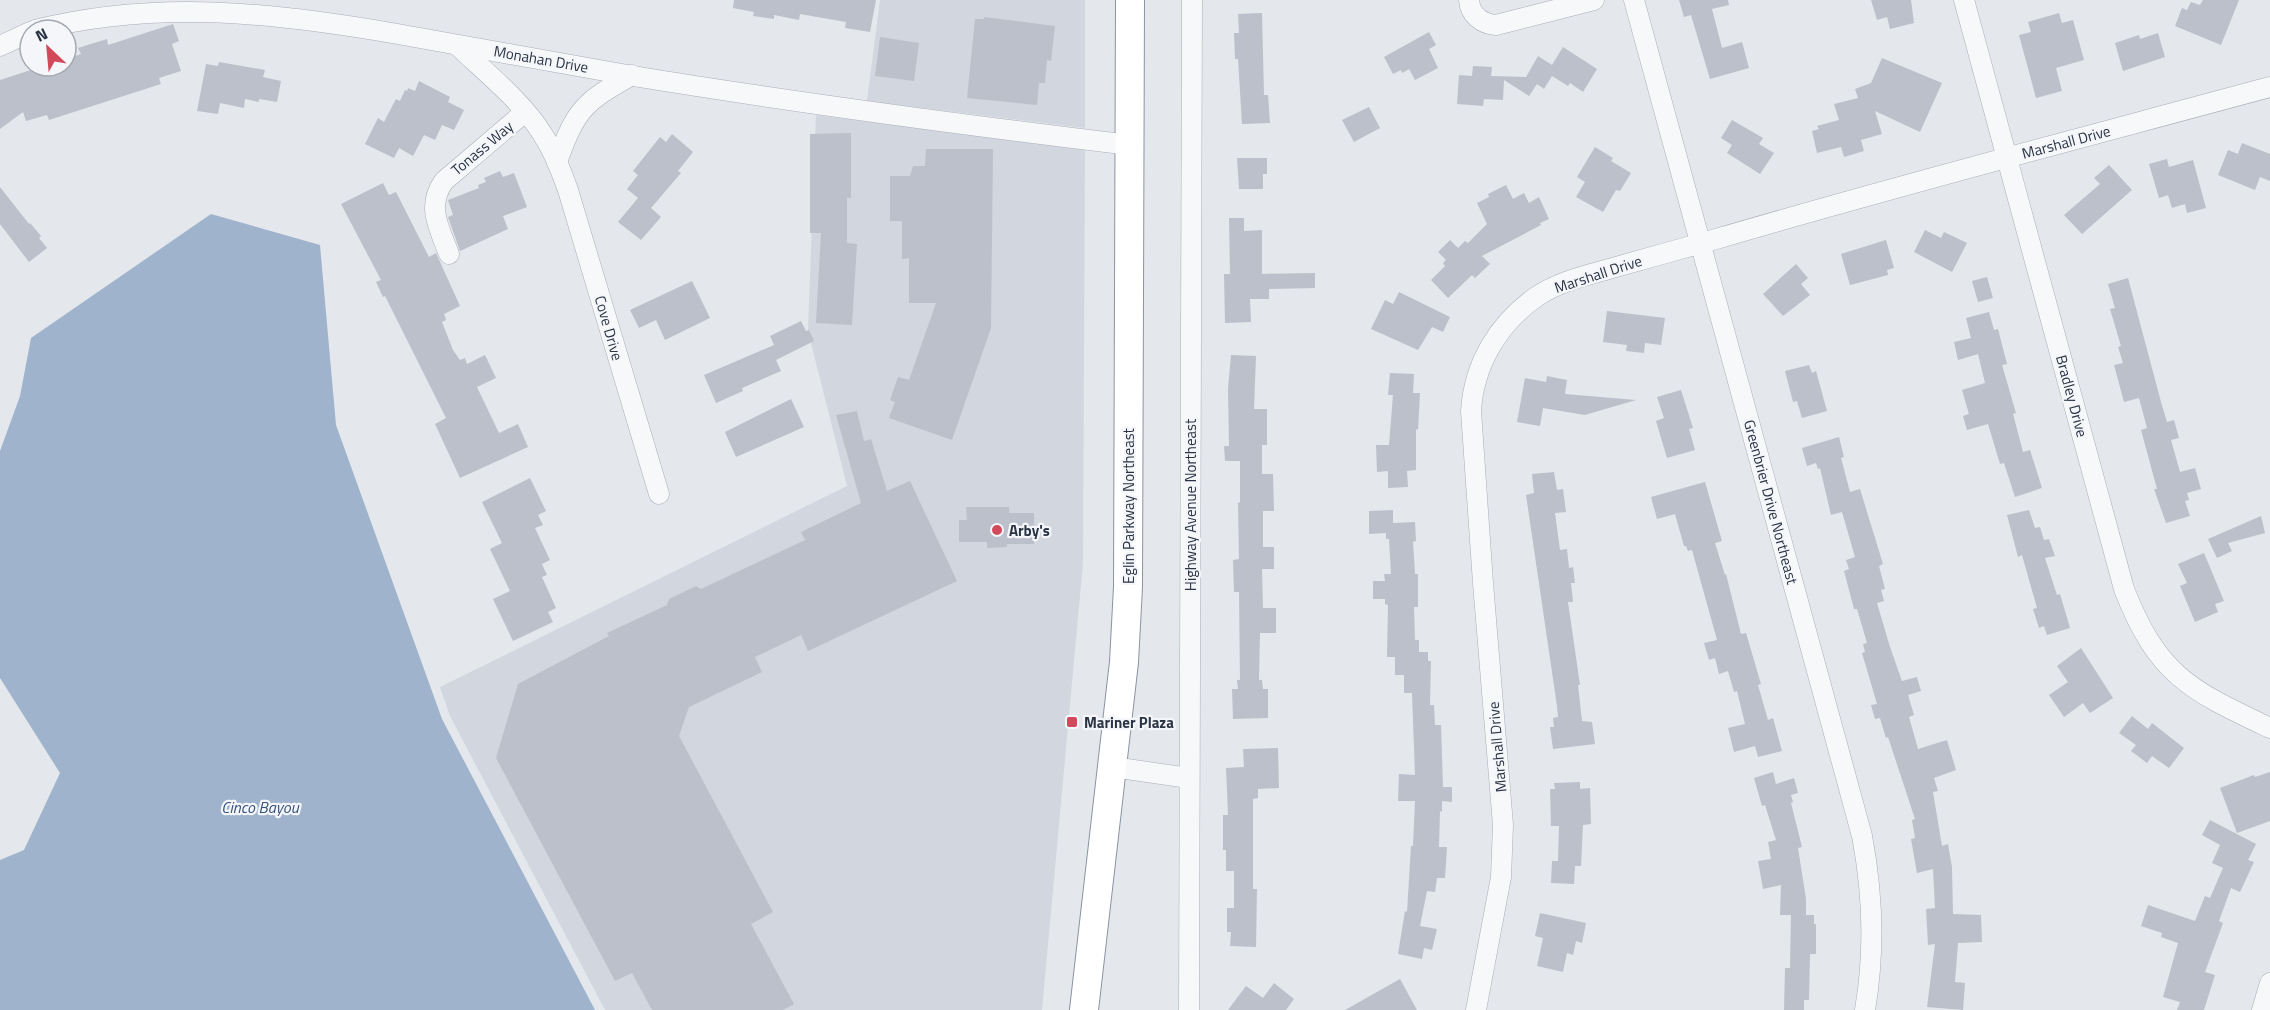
<svg xmlns="http://www.w3.org/2000/svg" width="2270" height="1010" font-family="'Titillium Web',sans-serif">
	<style>
		.built { fill: #d2d6de }
		.water { fill: #9fb4cc }
		.building { fill: #bbc0ca }
		.lines { fill: none; stroke-linecap: round; stroke-linejoin: round }
		.minor-casing { stroke: #a9aeb7; stroke-width: 21 }
		.highway-casing { stroke: #8b94a3; stroke-width: 30 }
		.minor { stroke: #f7f8fa; stroke-width: 20 }
		.highway { stroke: #fff; stroke-width: 28 }
		.poi-dot { fill: #d1495b; stroke: #f4f6f9; stroke-width: 2 }
		.labels { text-anchor: middle; dominant-baseline: central; stroke-width: 4.5; stroke-linejoin: round; paint-order: stroke }
		.street-label { font-size: 15px; fill: #2b3445; stroke: #f4f6f9 }
		.poi-label { font-size: 15px; font-weight: bold; fill: #2b3445; stroke: #f4f6f9; text-anchor: start }
		.water-label { font-size: 16px; font-style: italic; fill: #34527a; stroke: #f4f6f9 }
	</style>
	<rect width="100%" height="100%" fill="#e4e7ec"/>
	<g class="built">
		<polygon points="880,0 1085,0 1085,128 867,101"/>
		<polygon points="816,115 1085,150 1083,563 1042,1010 605,1010 450,716 440,687 847,486 808,331"/>
	</g>
	<polygon class="water" points="211,214 320,245 336,425 442,719 595,1010 0,1010 0,860 24,850 60,773 0,678 0,451 20,396 31,338"/>
	<g class="building">
		<polygon points="734,0 876,0 870,32 845,28 846,22 800,14 799,20 774,15 774,19 753,16 754,12 733,8"/>
		<polygon points="1679,0 1728,0 1729,5 1712,9 1722,48 1742,42 1749,68 1710,79 1691,15 1684,17"/>
		<polygon points="1871,0 1911,0 1914,23 1890,29 1887,17 1877,20"/>
		<polygon points="2203,0 2239,0 2221,45 2175,26 2182,8 2187,10 2191,2 2200,5"/>
		<polygon points="1262,13 1264,95 1268,95 1270,123 1242,124 1238,59 1235,59 1234,33 1239,33 1238,14"/>
		<polygon points="2059,13 2062,23 2073,20 2084,60 2056,68 2062,91 2036,98 2019,35 2031,32 2028,22"/>
		<polygon points="984,17 1055,26 1051,61 1047,60 1045,83 1039,83 1037,105 967,98 975,19 984,19"/>
		<polygon points="173,24 179,41 172,44 181,71 159,78 161,84 49,120 47,115 26,121 23,112 0,129 0,80 43,66 66,66 66,59 81,54 78,48 107,39 108,45"/>
		<polygon points="1429,32 1436,45 1429,49 1438,68 1415,80 1409,69 1402,73 1401,70 1393,74 1384,57"/>
		<polygon points="2158,33 2165,57 2123,71 2115,43 2139,35 2140,39"/>
		<polygon points="880,37 919,43 914,81 875,76"/>
		<polygon points="1563,47 1597,69 1583,92 1570,83 1568,86 1552,76 1544,89 1537,84 1529,96 1504,80 1503,100 1484,99 1483,106 1457,104 1459,75 1472,76 1473,66 1492,67 1491,76 1526,77 1538,56 1552,65"/>
		<polygon points="1882,58 1942,83 1920,132 1875,111 1882,134 1861,140 1864,151 1844,157 1841,147 1817,153 1812,131 1819,129 1817,126 1839,120 1834,104 1858,98 1855,89 1871,83"/>
		<polygon points="219,62 265,70 263,77 281,81 277,102 259,99 259,102 245,99 244,108 220,103 218,114 197,111 206,64 218,66"/>
		<polygon points="419,81 450,97 448,102 464,110 454,130 442,125 435,140 424,135 413,156 399,148 394,158 365,144 378,118 384,122 396,99 400,101 405,90 407,91 408,88 415,91"/>
		<polygon points="1369,107 1380,128 1354,142 1342,120"/>
		<polygon points="1732,120 1763,138 1759,144 1774,153 1760,174 1727,153 1732,145 1721,138"/>
		<polygon points="851,133 851,198 847,198 847,243 857,244 852,325 816,323 821,233 810,233 810,134"/>
		<polygon points="672,134 693,152 678,171 681,173 651,208 661,217 641,240 618,222 638,198 627,189 638,175 633,171 660,137 666,142"/>
		<polygon points="2242,143 2270,154 2270,181 2260,177 2255,190 2218,175 2228,150 2238,154"/>
		<polygon points="1595,147 1613,158 1611,161 1631,173 1620,191 1616,190 1603,212 1576,197 1585,182 1577,177"/>
		<polygon points="926,149 993,149 991,328 952,440 889,418 895,402 890,400 898,377 909,380 936,303 909,303 909,258 902,259 902,221 890,221 890,176 910,176 913,166 925,166"/>
		<polygon points="1237,158 1267,158 1267,174 1263,174 1263,189 1239,189"/>
		<polygon points="2167,159 2169,167 2193,160 2206,208 2187,213 2185,204 2172,208 2168,195 2159,198 2149,164"/>
		<polygon points="2109,165 2132,190 2082,234 2064,215 2100,184 2094,178"/>
		<polygon points="500,171 503,177 514,173 527,207 503,216 508,229 460,251 448,217 453,215 448,200 479,188 478,185 486,182 484,178"/>
		<polygon points="383,183 389,195 396,192 429,257 436,253 460,306 444,314 446,320 442,322 453,350 460,360 465,358 467,364 485,355 496,378 477,387 499,433 518,424 528,447 460,478 435,424 446,418 385,296 383,297 376,282 381,280 341,204"/>
		<polygon points="1506,185 1513,199 1524,193 1529,203 1539,197 1549,219 1540,223 1541,225 1482,256 1490,264 1475,278 1472,275 1448,298 1431,280 1445,266 1443,263 1446,260 1438,252 1450,240 1458,248 1465,241 1468,243 1487,224 1477,203 1489,197 1488,194"/>
		<polygon points="0,187 29,224 30,223 41,236 39,238 47,248 29,262 0,224"/>
		<polygon points="1229,218 1244,218 1244,231 1262,230 1262,274 1315,273 1315,288 1269,289 1269,299 1250,299 1251,322 1225,323 1224,274 1230,274"/>
		<polygon points="1925,230 1941,238 1944,232 1967,243 1952,272 1914,252"/>
		<polygon points="1886,240 1894,268 1887,270 1888,275 1850,285 1841,254"/>
		<polygon points="1796,264 1808,278 1801,284 1810,295 1783,316 1763,294"/>
		<polygon points="1987,277 1993,298 1978,302 1972,281"/>
		<polygon points="2128,278 2161,402 2167,422 2174,420 2179,438 2171,440 2180,472 2195,468 2201,489 2187,493 2189,500 2185,501 2190,516 2166,523 2154,489 2157,489 2141,430 2147,428 2139,398 2124,402 2114,365 2123,363 2118,347 2121,346 2110,309 2115,308 2108,284"/>
		<polygon points="692,281 710,318 665,340 656,320 639,328 630,310"/>
		<polygon points="1399,292 1450,317 1443,332 1432,327 1418,350 1371,329 1385,300 1393,304"/>
		<polygon points="1607,311 1665,318 1661,345 1645,343 1644,353 1626,351 1627,345 1603,342"/>
		<polygon points="1989,312 1994,330 1998,329 2007,364 2002,365 2016,413 2013,414 2023,452 2030,450 2042,488 2015,497 2004,463 2000,464 1988,424 1967,430 1963,416 1969,414 1962,390 1985,383 1978,354 1958,360 1954,342 1971,338 1966,318"/>
		<polygon points="801,321 806,331 809,330 814,341 776,360 781,371 742,388 743,391 716,403 704,375 774,345 770,336"/>
		<polygon points="1231,355 1256,356 1254,409 1267,409 1267,445 1262,445 1262,474 1273,474 1274,511 1263,511 1263,547 1274,547 1274,569 1262,569 1263,608 1276,608 1276,633 1260,633 1259,680 1262,680 1263,689 1268,689 1268,718 1233,719 1232,689 1238,689 1237,680 1240,680 1239,592 1234,592 1233,560 1239,559 1238,502 1240,503 1240,461 1225,461 1224,446 1229,446 1228,389"/>
		<polygon points="1809,365 1812,373 1816,371 1827,411 1802,418 1797,401 1793,402 1785,371"/>
		<polygon points="1390,373 1414,374 1413,393 1420,393 1418,430 1416,429 1416,470 1407,471 1408,487 1388,488 1388,471 1377,472 1376,445 1389,445 1393,395 1388,395"/>
		<polygon points="1547,376 1567,380 1565,394 1636,400 1585,415 1543,408 1540,426 1517,422 1525,378 1546,382"/>
		<polygon points="1681,390 1693,428 1689,429 1695,450 1667,458 1656,421 1664,418 1657,397"/>
		<polygon points="791,399 804,427 736,457 725,432"/>
		<polygon points="857,411 864,441 871,439 887,491 910,481 957,581 808,651 801,635 755,657 762,672 689,707 679,736 773,912 751,924 794,1004 783,1010 652,1010 632,973 615,981 496,758 518,684 609,636 607,633 667,605 669,599 696,586 701,589 805,540 801,532 861,503 836,415"/>
		<polygon points="1839,437 1844,457 1841,458 1850,492 1860,489 1883,564 1879,566 1885,589 1881,590 1884,601 1877,603 1890,647 1902,681 1917,677 1921,691 1908,695 1914,715 1909,717 1918,749 1947,740 1956,770 1934,778 1938,791 1933,792 1942,846 1948,844 1952,867 1953,914 1981,915 1982,942 1958,943 1955,982 1965,983 1963,1010 1927,1007 1935,944 1928,945 1926,909 1935,908 1933,869 1917,873 1911,839 1915,838 1912,820 1915,819 1888,737 1886,738 1880,718 1875,719 1871,705 1877,704 1862,653 1865,652 1863,644 1867,643 1857,609 1854,609 1844,571 1849,569 1846,560 1855,557 1842,512 1831,515 1820,468 1818,469 1816,463 1807,466 1802,448"/>
		<polygon points="1554,472 1557,490 1563,489 1566,512 1555,513 1560,550 1567,549 1569,568 1573,567 1575,583 1571,583 1573,602 1568,602 1580,685 1578,685 1582,721 1592,722 1595,744 1553,749 1550,727 1554,727 1553,718 1558,717 1557,706 1526,495 1534,493 1532,474"/>
		<polygon points="530,478 546,511 538,515 543,525 535,528 550,560 542,564 547,575 542,577 556,608 548,612 553,622 513,641 493,599 510,591 490,549 502,543 482,502"/>
		<polygon points="1705,482 1722,541 1715,543 1725,575 1726,574 1741,634 1746,633 1761,684 1758,685 1768,720 1773,718 1782,751 1758,757 1755,746 1734,752 1728,728 1745,724 1737,691 1734,692 1728,671 1719,674 1715,658 1709,660 1704,643 1717,640 1692,550 1688,551 1686,546 1684,546 1675,514 1657,519 1651,497"/>
		<polygon points="966,507 1009,507 1009,513 1034,513 1034,544 1007,544 1007,547 987,548 987,542 959,542 959,520 967,520"/>
		<polygon points="1393,510 1393,523 1415,522 1416,541 1413,542 1415,574 1418,574 1418,607 1414,607 1415,640 1419,640 1419,652 1428,652 1428,661 1431,661 1430,705 1434,705 1435,725 1441,725 1443,787 1452,787 1452,802 1442,801 1442,812 1440,811 1439,847 1447,847 1445,878 1437,878 1435,892 1427,891 1420,926 1437,929 1432,950 1424,948 1422,959 1398,954 1405,911 1407,912 1411,846 1413,846 1415,801 1398,801 1399,774 1415,775 1412,693 1404,693 1404,675 1395,675 1395,657 1387,657 1388,605 1385,604 1385,599 1373,599 1373,581 1385,581 1384,574 1391,574 1389,539 1386,539 1386,533 1369,534 1369,511"/>
		<polygon points="2029,510 2035,528 2040,527 2044,540 2049,539 2055,556 2045,558 2057,595 2060,594 2070,628 2047,635 2044,626 2039,628 2033,609 2037,608 2022,555 2018,557 2007,515"/>
		<polygon points="2261,516 2265,533 2228,543 2232,551 2217,558 2208,539"/>
		<polygon points="2204,553 2224,601 2215,604 2218,612 2195,622 2180,586 2187,583 2178,564"/>
		<polygon points="2081,648 2113,698 2090,713 2083,703 2064,717 2049,695 2068,682 2057,666"/>
		<polygon points="2132,716 2148,729 2152,723 2184,748 2169,768 2152,756 2147,763 2131,751 2136,745 2119,733"/>
		<polygon points="1278,748 1279,788 1258,789 1258,798 1253,799 1253,889 1257,889 1256,947 1230,946 1231,932 1227,932 1227,908 1234,908 1234,871 1226,871 1226,850 1223,850 1223,815 1228,815 1226,768 1244,767 1243,749"/>
		<polygon points="1773,772 1776,784 1794,778 1798,793 1791,795 1793,802 1791,803 1802,847 1798,848 1806,899 1806,915 1814,915 1814,924 1816,924 1816,954 1810,954 1809,1000 1804,1000 1804,1010 1784,1010 1785,968 1790,968 1791,915 1780,915 1781,885 1763,889 1758,861 1771,859 1768,842 1776,840 1765,805 1762,806 1754,778"/>
		<polygon points="2270,772 2270,821 2237,833 2220,788 2254,775 2255,777"/>
		<polygon points="1580,782 1580,789 1590,788 1591,824 1583,825 1581,866 1575,866 1574,884 1551,883 1552,861 1558,861 1559,826 1551,826 1550,789 1555,789 1554,783"/>
		<polygon points="2210,820 2256,844 2248,860 2254,862 2240,892 2231,888 2219,921 2223,923 2205,972 2215,975 2204,1010 2177,1010 2180,1002 2163,997 2178,943 2161,937 2162,933 2141,926 2148,905 2195,921 2205,896 2210,898 2223,868 2212,863 2220,845 2202,835"/>
		<polygon points="1540,913 1586,923 1582,943 1576,941 1573,955 1567,953 1563,972 1537,966 1543,938 1535,936"/>
		<polygon points="1400,979 1417,1010 1345,1010"/>
		<polygon points="1274,983 1294,999 1286,1010 1228,1010 1246,986 1263,998"/>
	</g>
	<g class="lines">
		<g class="minor-casing">
			<g id="minor">
				<path d="M1469 0C1470 15 1482 24 1496 25L1594 0"/>
				<path d="M1634 0 1862 836C1873 894 1875 951 1865 1010"/>
				<path d="M1964 0 2124 589C2158 676 2190 690 2270 728"/>
				<path d="M35 30C155 0 270 12 392 33 472 47 553 62 633 76 798 103 964 125 1130 145"/>
				<path d="M457 45C484 71 524 103 543 135 554 152 561 171 568 190L659 494"/>
				<polyline points="0,46 30,32"/>
				<path d="M557 162C576 109 584 102 632 75"/>
				<path d="M449 254C439 228 426 206 444 181L525 112"/>
				<polyline points="1113,767 1189,778"/>
				<polyline points="1189,1010 1192,0"/>
				<path d="M1476 1010 1501 877 1503 825 1483 583 1471 411C1474 364 1498 324 1536 297 1559 281 1588 275 1616 267 1649 258 1683 248 1716 239 1900 185 2085 137 2270 87"/>
				<polyline points="2262,1010 2270,983"/>
			</g>
		</g>
		<g class="highway-casing">
			<polyline id="highway" points="1084,1010 1124,662 1128,587 1130,0"/>
		</g>
		<use href="#minor" class="minor"/>
		<use href="#highway" class="highway"/>
	</g>
	<g class="poi-dot">
		<circle cx="997" cy="530" r="6"/>
		<rect x="1066" y="716" width="12" height="12" rx="3"/>
	</g>
	<g class="labels">
		<g class="street-label">
			<text transform="translate(541 59) rotate(10)">Monahan Drive</text>
			<text transform="translate(2066 142) rotate(-15)">Marshall Drive</text>
			<text transform="translate(482 148) rotate(-40)">Tonass Way</text>
			<text transform="translate(1598 274) rotate(-18)">Marshall Drive</text>
			<text transform="translate(609 328) rotate(74)">Cove Drive</text>
			<text transform="translate(2072 396) rotate(75)">Bradley Drive</text>
			<text transform="translate(1771 502) rotate(75)">Greenbrier Drive Northeast</text>
			<text transform="translate(1190 505) rotate(-90)">Highway Avenue Northeast</text>
			<text transform="translate(1128 506) rotate(-90)">Eglin Parkway Northeast</text>
			<text transform="translate(1497 747) rotate(-95)">Marshall Drive</text>
		</g>
		<g class="poi-label">
			<text x="1009" y="530">Arby's</text>
			<text x="1084" y="722">Mariner Plaza</text>
		</g>
		<g class="water-label">
			<text x="260" y="807">Cinco Bayou</text>
		</g>
	</g>
	<g transform="translate(48 48) rotate(334)"><circle r="28" fill="#f4f6f9" stroke="#a4a8b1" stroke-width="1.5"/>
	<path d="M0-4.5L10 22L0 15L-10 22Z" fill="#d1495b"/>
	<text y="-9" font-size="16" font-weight="bold" text-anchor="middle" fill="#2b3445">N</text>
	</g>
</svg>
